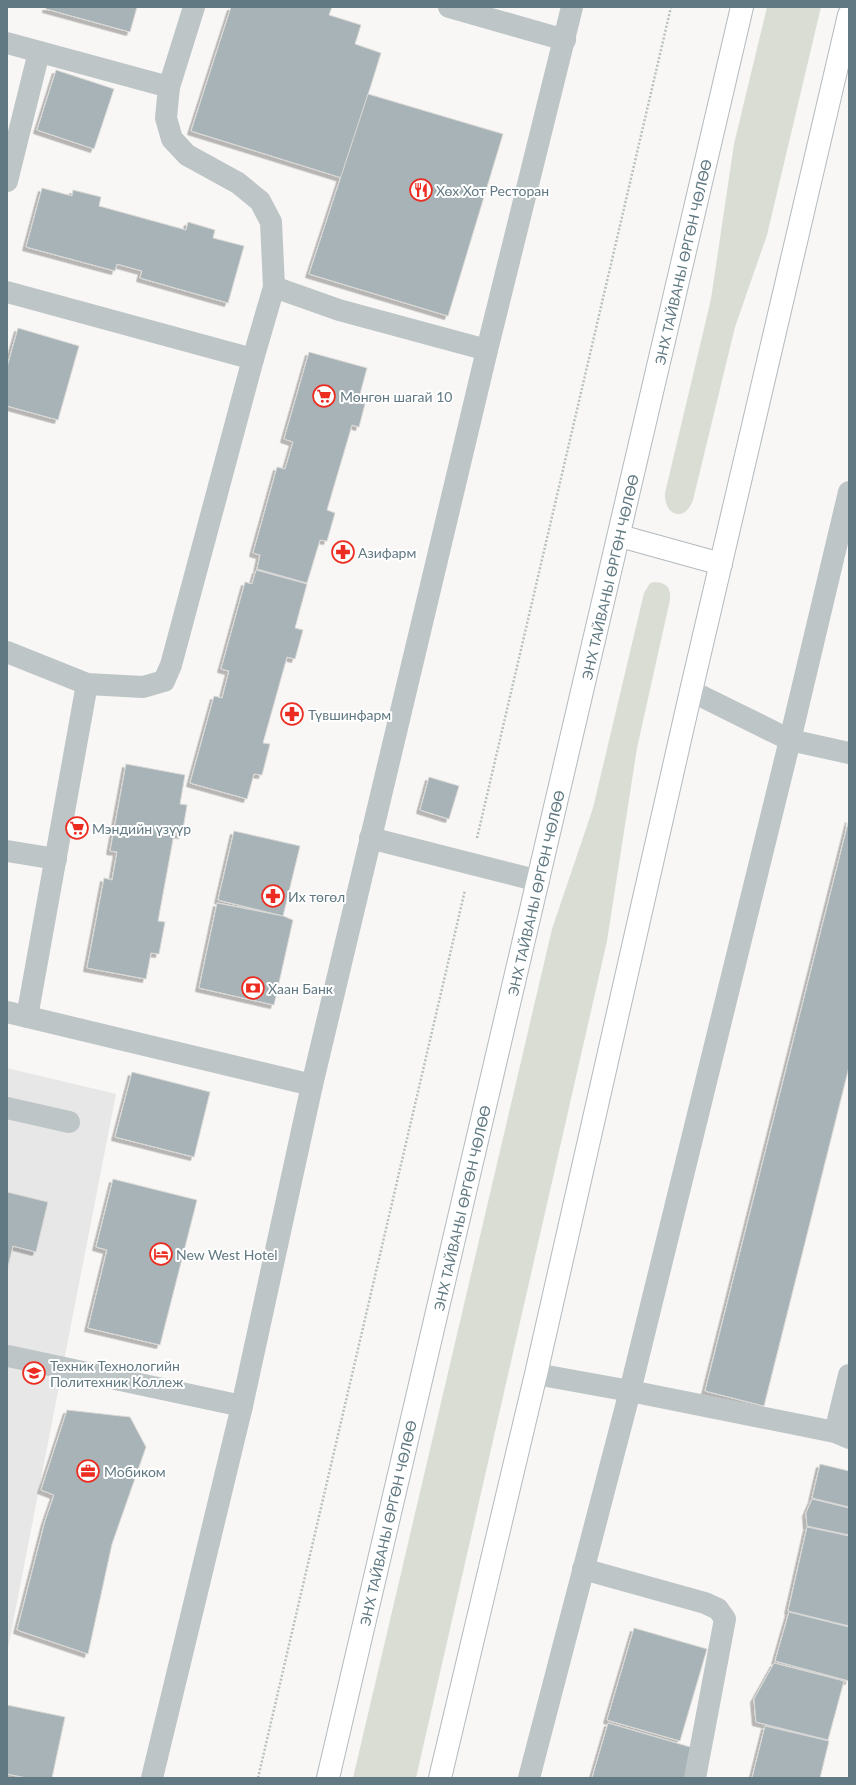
<svg xmlns="http://www.w3.org/2000/svg" width="856" height="1785" font-family="Lato,sans-serif">
	<style>
		.built { fill: #e6e7e6 }
		.green { fill: #d9ddd4 }
		.building { fill: #a7b3b7; stroke: #dad9d7; filter: url(#shadow) }
		.lines { fill: none; stroke-linecap: round; stroke-linejoin: round }
		.highway-casing { stroke: #b3b9bc; stroke-width: 24 }
		.path { stroke: #babfc1; stroke-width: 2.5; stroke-dasharray: 2 2; stroke-linecap: butt }
		.minor { stroke: #bec5c7; stroke-width: 22 }
		.highway { stroke: #fff; stroke-width: 22 }
		.labels { text-anchor: middle; dominant-baseline: central; stroke-width: 4; stroke-linejoin: round; paint-order: stroke }
		.poi-label { font-size: 14px; fill: #617982; stroke: #fff; text-anchor: start }
		.street-label { font-size: 14px; fill: #617982; stroke: #fff }
	</style>
	<defs>
		<filter id="shadow"><feDropShadow dx="-3.5" dy="3.5" stdDeviation="0" flood-color="#0004"/></filter>
	</defs>
	<rect width="100%" height="100%" fill="#f8f7f5"/>
	<polygon class="built" points="7,1068 116,1094 7,1653"/>
	<g class="green">
		<path d="M767 7H821L767 235 735 327 693 500C685 523 664 516 665 493L711 299 734 144Z"/>
		<path d="M655 582C667 583 671 588 670 600L637 748 607 941 416 1778H353L552 929 593 808 644 593 650 583Z"/>
	</g>
	<g class="building">
		<polygon points="46,7 137,7 130,32 46,9"/>
		<polygon points="231,7 332,7 329,15 361,25 355,44 381,53 342,178 191,131"/>
		<polygon points="56,70 114,89 94,149 37,130"/>
		<polygon points="368,94 503,134 448,316 309,274"/>
		<polygon points="42,188 72,196 73,190 101,197 99,206 186,230 188,222 215,230 213,238 244,246 228,303 140,278 142,271 117,264 115,271 26,247"/>
		<polygon points="18,328 79,346 58,420 7,406 7,367"/>
		<polygon points="309,352 367,368 360,394 367,396 359,427 352,425 327,510 335,513 327,541 320,540 307,583 257,569 260,555 253,553 277,467 285,469 293,442 284,439"/>
		<polygon points="256,570 307,584 295,628 303,630 295,659 287,657 263,743 270,744 262,775 254,774 247,799 190,783 214,696 222,698 229,671 221,669 245,582 252,584"/>
		<polygon points="126,764 185,775 180,804 187,805 182,835 174,834 158,921 165,922 159,954 151,953 146,979 87,968 104,878 112,880 117,852 110,851"/>
		<polygon points="429,777 459,786 449,819 420,810"/>
		<polygon points="849,819 849,1067 764,1406 705,1391"/>
		<polygon points="234,831 300,846 283,916 218,900"/>
		<polygon points="217,903 283,916 293,920 274,1005 199,988"/>
		<polygon points="132,1072 210,1092 194,1157 115,1137"/>
		<polygon points="113,1179 197,1200 160,1345 88,1328 107,1250 96,1247"/>
		<polygon points="7,1192 48,1202 36,1252 13,1246 7,1271"/>
		<polygon points="67,1410 130,1417 146,1447 112,1544 88,1654 17,1630 45,1521 54,1495 41,1490"/>
		<polygon points="820,1464 849,1471 849,1507 812,1498"/>
		<polygon points="812,1499 849,1508 849,1535 807,1526 806,1513"/>
		<polygon points="807,1527 849,1536 849,1626 788,1611"/>
		<polygon points="789,1612 849,1627 849,1681 775,1661"/>
		<polygon points="634,1628 707,1649 680,1741 607,1720"/>
		<polygon points="774,1663 844,1681 828,1740 756,1722 754,1699"/>
		<polygon points="7,1705 65,1717 52,1778 27,1778 7,1774"/>
		<polygon points="608,1723 697,1749 688,1778 592,1778"/>
		<polygon points="765,1726 829,1741 820,1778 752,1778"/>
	</g>
	<g class="lines">
		<g class="highway-casing">
			<g id="highway">
				<polyline points="620,536 721,564"/>
				<polyline points="328,1778 742,7"/>
				<polyline points="440,1778 536,1374 691,691 849,15"/>
			</g>
		</g>
		<g class="path">
			<polyline points="477,838 671,7"/>
			<polyline points="258,1778 465,890"/>
		</g>
		<g class="minor">
			<polyline points="194,7 169,87 166,118 172,139 187,155 238,183 260,201 271,222 274,287"/>
			<polyline points="449,7 565,40"/>
			<polyline points="7,43 169,87"/>
			<polyline points="7,181 39,52"/>
			<polyline points="7,292 253,359"/>
			<polyline points="7,652 87,684 143,687 164,681 171,665 253,359 274,287 339,310 487,350"/>
			<polyline points="691,691 790,740 849,753"/>
			<polyline points="370,838 539,881"/>
			<polyline points="7,851 56,859"/>
			<polyline points="7,1012 312,1085"/>
			<polyline points="27,1017 87,684"/>
			<polyline points="7,1108 69,1122"/>
			<polyline points="8,1356 242,1406"/>
			<polyline points="536,1374 630,1391 835,1432 849,1438"/>
			<polyline points="849,1375 835,1432 849,1436"/>
			<polyline points="583,1569 705,1603 718,1609 725,1619 695,1778"/>
			<polyline points="152,1778 242,1406 312,1085 487,350 572,7"/>
			<polyline points="529,1778 630,1391 790,740 849,492"/>
		</g>
		<use href="#highway" class="highway"/>
	</g>
	<defs>
		<g id="restaurant-ring" transform="scale(1.15)"><circle r="9.5" fill="#fff" stroke="#ec2c21" stroke-width="1.5"/><path d="M-5-6h1v4h1v-4h1v4h1v-4h1v5L-1.5 .5V6h-2V.5L-5-1ZM5-6V6H3V1.5H1.5Q1.5-4 5-6Z" fill="#ec2c21"/></g>
		<g id="supermarket-ring" transform="scale(1.15)"><circle r="9.5" fill="#fff" stroke="#ec2c21" stroke-width="1.5"/><path d="M-6-5.5h2.5l.6 2H6L4.5 2H-2.5L-4.4-4H-6ZM-1.5 3.2a1.3 1.3 0 1 0 .1 0ZM3 3.2a1.3 1.3 0 1 0 .1 0Z" fill="#ec2c21"/></g>
		<g id="pharmacy-ring" transform="scale(1.15)"><circle r="9.5" fill="#fff" stroke="#ec2c21" stroke-width="1.5"/><path d="M-2-6h4v4h4v4h-4v4h-4v-4h-4v-4h4Z" fill="#ec2c21"/></g>
		<g id="bank-ring" transform="scale(1.15)"><circle r="9.5" fill="#fff" stroke="#ec2c21" stroke-width="1.5"/><path d="M-6-4H6V4H-6ZM0-2.3a2.3 2.3 0 1 0 0 4.6a2.3 2.3 0 1 0 0-4.6Z" fill="#ec2c21"/></g>
		<g id="hotel-ring" transform="scale(1.15)"><circle r="9.5" fill="#fff" stroke="#ec2c21" stroke-width="1.5"/><path d="M-6-4.5h1.5V1H6V5H4.5V3h-9V5H-6ZM-4 0a1.8 1.8 0 1 1 3.6 0ZM.5 0V-2.5h3Q6-2.5 6 0Z" fill="#ec2c21"/></g>
		<g id="university-ring" transform="scale(1.15)"><circle r="9.5" fill="#fff" stroke="#ec2c21" stroke-width="1.5"/><path d="M0-5L7-2L0 1L-7-2ZM-4 1L0 2.5L4 1V4Q0 6-4 4Z" fill="#ec2c21"/></g>
		<g id="office-ring" transform="scale(1.15)"><circle r="9.5" fill="#fff" stroke="#ec2c21" stroke-width="1.5"/><path d="M-6-3h4V-5.5h4V-3h4V5H-6ZM-1-4.5V-3h2v-1.5ZM-6 0V1H6V0Z" fill="#ec2c21"/></g>
	</defs>
	<g fill-rule="evenodd">
		<use href="#restaurant-ring" x="421" y="190"/>
		<use href="#supermarket-ring" x="324" y="396"/>
		<use href="#pharmacy-ring" x="343" y="552"/>
		<use href="#pharmacy-ring" x="292" y="714"/>
		<use href="#supermarket-ring" x="77" y="828"/>
		<use href="#pharmacy-ring" x="273" y="896"/>
		<use href="#bank-ring" x="253" y="988"/>
		<use href="#hotel-ring" x="161" y="1254"/>
		<use href="#university-ring" x="34" y="1373"/>
		<use href="#office-ring" x="88" y="1471"/>
	</g>
	<g class="labels">
		<g class="poi-label">
			<text x="436" y="190">Хөх Хот Ресторан</text>
			<text x="340" y="396">Мөнгөн шагай 10</text>
			<text x="358" y="552">Азифарм</text>
			<text x="308" y="714">Түвшинфарм</text>
			<text x="92" y="828">Мэндийн үзүүр</text>
			<text x="288" y="896">Их төгөл</text>
			<text x="268" y="988">Хаан Банк</text>
			<text x="176" y="1254">New West Hotel</text>
			<text x="50" y="1365">Техник Технологийн<tspan x="50" dy="16">Политехник Коллеж</tspan></text>
			<text x="104" y="1471">Мобиком</text>
		</g>
		<g class="street-label">
			<text transform="translate(683 262) rotate(-77)">ЭНХ ТАЙВАНЫ ӨРГӨН ЧӨЛӨӨ</text>
			<text transform="translate(610 577) rotate(-77)">ЭНХ ТАЙВАНЫ ӨРГӨН ЧӨЛӨӨ</text>
			<text transform="translate(536 893) rotate(-77)">ЭНХ ТАЙВАНЫ ӨРГӨН ЧӨЛӨӨ</text>
			<text transform="translate(462 1208) rotate(-77)">ЭНХ ТАЙВАНЫ ӨРГӨН ЧӨЛӨӨ</text>
			<text transform="translate(388 1523) rotate(-77)">ЭНХ ТАЙВАНЫ ӨРГӨН ЧӨЛӨӨ</text>
		</g>
	</g>
	<rect width="856" height="1785" fill="none" stroke="#617982" stroke-width="16"/>
</svg>
